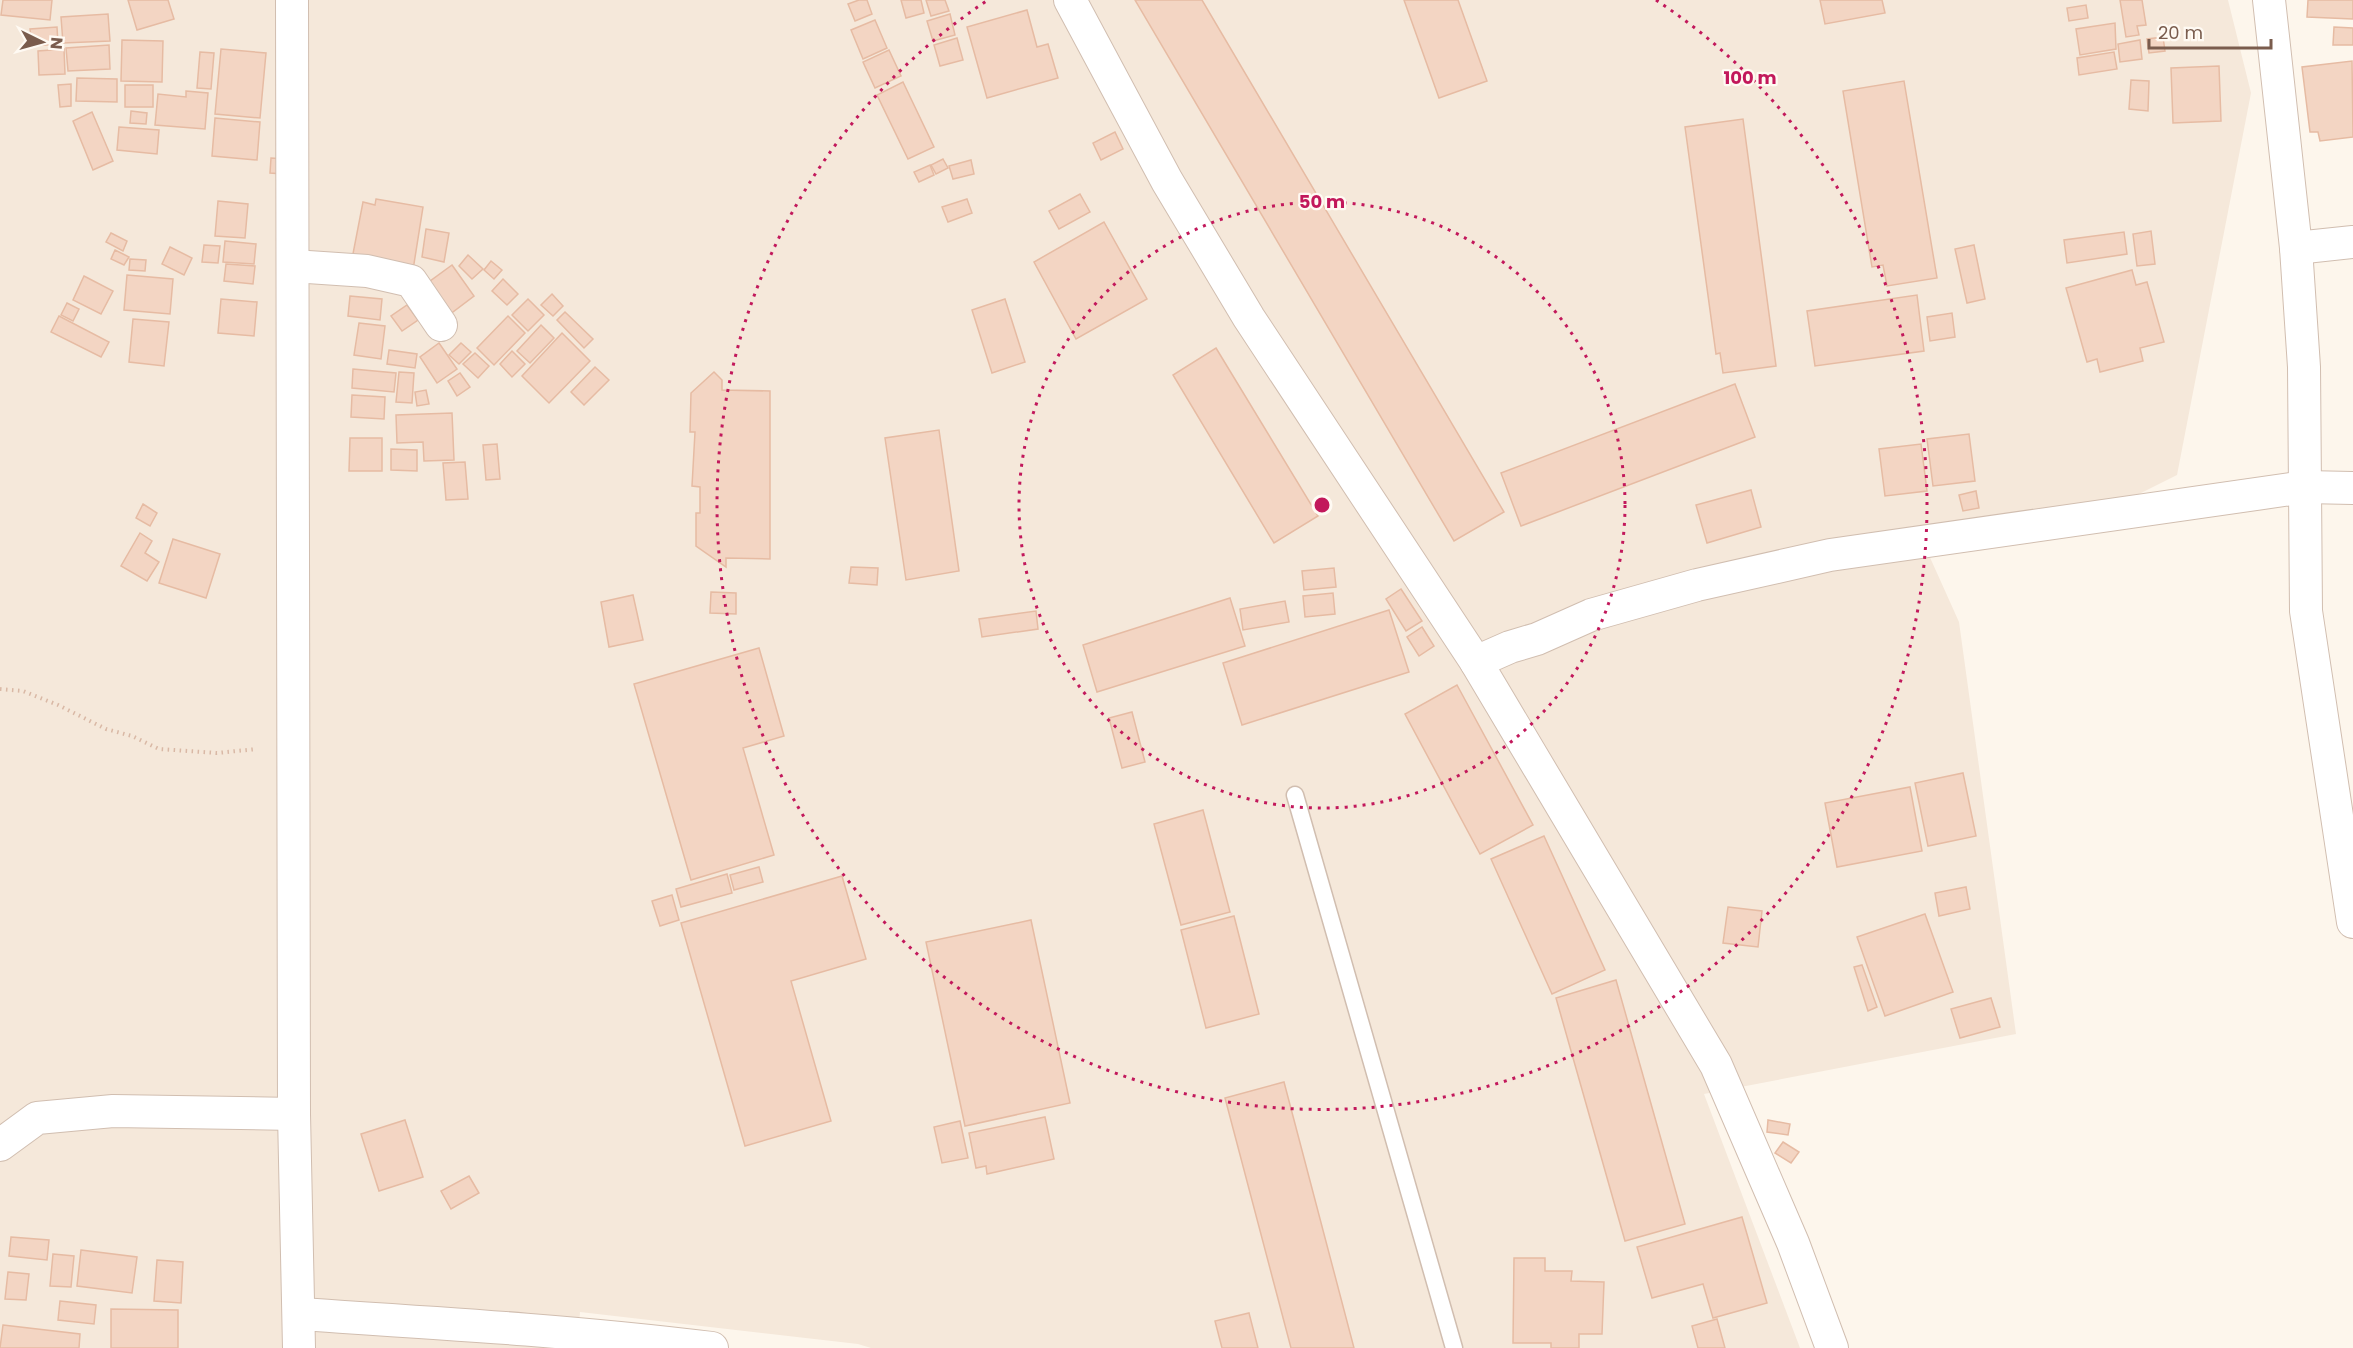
<svg xmlns="http://www.w3.org/2000/svg" width="2353" height="1348" font-family="Poppins,sans-serif">
	<style>
		.residential { fill: #f5e8da }
		.building { fill: #f3d5c3; stroke: #e6bba3; stroke-width: 1.5 }
		.lines { fill: none; stroke-linecap: round; stroke-linejoin: round }
		.lane-casing { stroke: #d1beb0; stroke-width: 19 }
		.street-casing { stroke: #d1beb0; stroke-width: 34 }
		.path { stroke: #d9b8a5; stroke-width: 4; stroke-dasharray: 1.5 4.5; stroke-linecap: butt }
		.lane { stroke: #fff; stroke-width: 16 }
		.street { stroke: #fff; stroke-width: 32 }
		.ring { fill: none; stroke: #c2185b; stroke-width: 3; stroke-dasharray: 3 6 }
		.centre { fill: #c2185b; stroke: #fffaf3; stroke-width: 3 }
		.ring-label { font-size: 18px; text-anchor: middle; font-weight: bold; fill: #c2185b; stroke: #fffaf3; stroke-width: 4.5; stroke-linejoin: round; paint-order: stroke }
	</style>
	<rect width="100%" height="100%" fill="#fdf6ec"/>
	<polygon class="residential" points="0,0 2228,0 2251,93 2177,475 2139,494 1919,533 1959,622 2016,1034 1704,1094 1800,1348 871,1348 858,1344 580,1312 577,1348 0,1348"/>
	<g class="building">
		<polygon points="3,0 52,0 50,20 1,15"/>
		<polygon points="128,0 168,0 174,19 137,30"/>
		<polygon points="859,0 867,0 872,14 855,21 848,4"/>
		<polygon points="901,0 921,0 924,13 906,18"/>
		<polygon points="926,0 945,0 949,11 931,16"/>
		<polygon points="1135,0 1202,0 1504,512 1454,541"/>
		<polygon points="1404,0 1458,0 1487,81 1439,98"/>
		<polygon points="1820,0 1882,0 1885,13 1825,24"/>
		<polygon points="2120,0 2142,0 2146,25 2137,26 2139,35 2126,37"/>
		<polygon points="2308,0 2353,0 2353,19 2307,17"/>
		<polygon points="2086,5 2088,18 2069,21 2067,8"/>
		<polygon points="1027,10 1037,47 1048,44 1058,78 987,98 967,27"/>
		<polygon points="108,14 110,41 63,43 61,17"/>
		<polygon points="950,14 955,35 933,41 927,21"/>
		<polygon points="875,20 887,48 863,59 851,30"/>
		<polygon points="2115,23 2116,49 2080,55 2076,29"/>
		<polygon points="57,27 58,44 32,46 30,29"/>
		<polygon points="2334,27 2353,28 2353,45 2333,45"/>
		<polygon points="2163,37 2165,51 2149,53 2147,39"/>
		<polygon points="957,38 963,60 940,66 934,45"/>
		<polygon points="122,40 163,41 162,82 121,81"/>
		<polygon points="2140,40 2142,59 2120,62 2118,44"/>
		<polygon points="109,45 110,69 68,71 66,48"/>
		<polygon points="64,49 65,74 39,75 38,51"/>
		<polygon points="221,49 266,53 260,118 215,114"/>
		<polygon points="889,50 901,76 875,88 863,62"/>
		<polygon points="200,52 214,53 211,89 197,88"/>
		<polygon points="2114,52 2117,69 2079,75 2077,58"/>
		<polygon points="2352,61 2353,137 2320,141 2318,132 2310,132 2302,67"/>
		<polygon points="2219,66 2221,121 2173,123 2171,68"/>
		<polygon points="77,78 117,79 117,102 76,101"/>
		<polygon points="2131,80 2149,81 2148,111 2129,109"/>
		<polygon points="1904,81 1937,278 1887,286 1883,265 1872,267 1843,91"/>
		<polygon points="903,82 934,147 908,159 877,95"/>
		<polygon points="71,84 71,106 60,107 58,85"/>
		<rect x="125" y="85" width="28" height="22"/>
		<polygon points="186,91 208,93 205,129 155,125 158,94 186,97"/>
		<polygon points="131,111 147,113 146,124 130,123"/>
		<polygon points="92,112 113,161 93,170 73,121"/>
		<polygon points="215,118 260,122 257,160 212,156"/>
		<polygon points="1743,119 1776,366 1723,373 1720,353 1716,354 1685,127"/>
		<polygon points="119,127 159,130 157,154 117,150"/>
		<polygon points="1115,132 1123,149 1101,160 1093,143"/>
		<polygon points="271,158 284,159 283,174 270,173"/>
		<polygon points="943,159 948,168 936,174 931,165"/>
		<polygon points="971,160 974,174 953,179 949,166"/>
		<polygon points="930,165 934,175 919,182 914,172"/>
		<polygon points="1080,194 1090,212 1059,229 1049,211"/>
		<polygon points="376,199 423,207 413,270 352,259 363,202 375,205"/>
		<polygon points="967,199 972,213 948,222 942,207"/>
		<polygon points="218,201 248,204 245,238 215,236"/>
		<polygon points="1104,222 1147,299 1076,339 1034,262"/>
		<polygon points="426,229 449,233 444,262 422,257"/>
		<polygon points="2151,231 2155,264 2137,266 2133,234"/>
		<polygon points="2124,232 2127,254 2067,263 2064,240"/>
		<polygon points="111,233 127,241 123,251 106,242"/>
		<polygon points="225,241 256,244 254,264 223,262"/>
		<polygon points="204,245 220,246 218,263 202,262"/>
		<polygon points="1974,245 1985,299 1967,303 1955,249"/>
		<polygon points="170,247 192,258 184,275 162,264"/>
		<polygon points="115,250 129,257 124,265 111,259"/>
		<polygon points="468,255 483,269 472,279 459,266"/>
		<polygon points="130,259 146,260 145,271 129,270"/>
		<polygon points="491,261 502,270 494,279 484,270"/>
		<polygon points="226,264 255,266 253,284 224,281"/>
		<polygon points="452,265 474,296 445,318 422,287"/>
		<polygon points="2132,270 2136,285 2147,282 2164,342 2140,348 2143,361 2100,372 2097,359 2087,362 2066,288"/>
		<polygon points="127,275 173,279 170,314 124,310"/>
		<polygon points="84,276 113,291 101,314 73,300"/>
		<polygon points="503,279 518,294 507,305 492,291"/>
		<polygon points="552,294 563,306 553,316 541,305"/>
		<polygon points="1917,295 1924,351 1815,366 1807,311"/>
		<polygon points="350,296 382,299 380,320 348,316"/>
		<polygon points="221,299 257,302 254,336 218,333"/>
		<polygon points="528,299 544,315 528,331 512,315"/>
		<polygon points="1005,299 1025,362 992,373 972,310"/>
		<polygon points="67,303 79,309 73,321 61,315"/>
		<polygon points="407,305 418,320 402,331 391,316"/>
		<polygon points="565,312 593,339 584,348 557,320"/>
		<polygon points="1952,313 1955,337 1930,341 1927,317"/>
		<polygon points="59,316 109,342 101,357 51,332"/>
		<polygon points="508,316 525,333 494,365 477,348"/>
		<polygon points="133,319 169,322 164,366 129,362"/>
		<polygon points="359,323 385,326 381,359 354,355"/>
		<polygon points="541,325 554,338 530,363 517,351"/>
		<polygon points="562,333 590,361 549,403 522,376"/>
		<polygon points="439,343 457,369 437,383 420,357"/>
		<polygon points="461,343 471,352 459,364 449,355"/>
		<polygon points="1216,348 1318,516 1274,543 1173,375"/>
		<polygon points="389,350 417,354 415,368 387,364"/>
		<polygon points="512,351 525,364 512,377 500,364"/>
		<polygon points="475,353 489,366 478,378 463,364"/>
		<polygon points="595,367 609,380 584,405 571,392"/>
		<polygon points="353,369 396,373 394,392 352,388"/>
		<polygon points="399,372 414,373 412,403 396,402"/>
		<polygon points="714,372 722,380 722,390 770,391 770,559 726,558 726,567 696,546 696,513 700,513 700,487 692,486 695,432 690,432 691,393"/>
		<polygon points="460,373 470,387 457,396 448,381"/>
		<polygon points="1735,384 1755,437 1521,526 1501,473"/>
		<polygon points="426,390 429,404 417,406 415,392"/>
		<polygon points="352,395 385,397 384,419 351,417"/>
		<polygon points="452,413 454,460 424,461 423,442 397,443 396,415"/>
		<polygon points="939,430 959,571 906,580 885,438"/>
		<polygon points="1969,434 1975,481 1933,486 1927,439"/>
		<polygon points="350,438 382,438 382,471 349,471"/>
		<polygon points="497,444 500,479 486,480 483,445"/>
		<polygon points="1921,444 1927,491 1885,496 1879,449"/>
		<polygon points="391,449 417,450 417,471 391,470"/>
		<polygon points="465,462 468,499 446,500 443,463"/>
		<polygon points="1751,490 1761,527 1707,543 1696,505"/>
		<polygon points="1976,491 1979,508 1963,511 1959,495"/>
		<polygon points="143,504 157,513 150,526 136,518"/>
		<polygon points="140,533 152,541 145,553 159,562 147,581 121,566"/>
		<polygon points="173,539 220,554 206,598 159,583"/>
		<polygon points="851,567 878,568 877,585 849,583"/>
		<polygon points="1334,568 1336,587 1304,590 1302,571"/>
		<polygon points="1401,589 1422,621 1406,631 1386,599"/>
		<polygon points="711,592 736,593 736,614 710,613"/>
		<polygon points="1333,593 1335,614 1305,617 1303,596"/>
		<polygon points="633,595 643,640 609,647 601,602"/>
		<polygon points="1230,598 1245,646 1097,692 1083,645"/>
		<polygon points="1285,601 1289,622 1243,630 1240,609"/>
		<polygon points="1389,610 1409,672 1242,725 1223,663"/>
		<polygon points="1036,611 1038,629 982,637 979,619"/>
		<polygon points="1422,627 1434,646 1419,656 1407,637"/>
		<polygon points="759,648 784,736 743,748 774,855 691,880 634,684"/>
		<polygon points="1457,685 1533,825 1480,854 1405,714"/>
		<polygon points="1132,712 1145,762 1122,768 1109,718"/>
		<polygon points="1963,773 1976,836 1928,846 1915,783"/>
		<polygon points="1910,787 1922,851 1837,867 1825,803"/>
		<polygon points="1203,810 1230,912 1181,925 1154,824"/>
		<polygon points="1544,836 1605,970 1552,994 1491,859"/>
		<polygon points="759,867 763,882 734,890 730,875"/>
		<polygon points="727,874 732,893 681,907 676,889"/>
		<polygon points="842,876 866,959 791,981 831,1121 745,1146 681,923"/>
		<polygon points="1966,887 1970,909 1939,916 1935,893"/>
		<polygon points="672,895 679,920 660,926 652,901"/>
		<polygon points="1728,907 1762,911 1758,947 1723,943"/>
		<polygon points="1925,914 1953,992 1885,1016 1857,937"/>
		<polygon points="1234,916 1259,1014 1206,1028 1181,930"/>
		<polygon points="1031,920 1070,1103 965,1126 926,942"/>
		<polygon points="1862,965 1877,1007 1868,1011 1854,967"/>
		<polygon points="1616,980 1685,1224 1625,1241 1556,998"/>
		<polygon points="1991,998 2000,1027 1960,1038 1951,1009"/>
		<polygon points="1284,1082 1354,1348 1291,1348 1225,1098"/>
		<polygon points="1045,1117 1054,1159 987,1174 986,1166 976,1168 969,1133"/>
		<polygon points="405,1120 423,1177 379,1191 361,1134"/>
		<polygon points="1768,1120 1790,1124 1788,1135 1767,1132"/>
		<polygon points="960,1121 968,1158 942,1163 934,1127"/>
		<polygon points="1783,1142 1799,1152 1791,1163 1775,1153"/>
		<polygon points="469,1176 479,1193 451,1209 441,1191"/>
		<polygon points="1742,1217 1767,1303 1713,1318 1703,1284 1652,1298 1637,1247"/>
		<polygon points="11,1237 49,1240 47,1260 9,1256"/>
		<polygon points="81,1250 137,1257 132,1293 77,1286"/>
		<polygon points="53,1254 74,1256 71,1287 50,1286"/>
		<polygon points="1514,1258 1545,1258 1545,1271 1572,1271 1571,1281 1604,1282 1602,1334 1579,1334 1579,1348 1551,1348 1551,1343 1513,1343"/>
		<polygon points="157,1260 183,1262 181,1303 154,1301"/>
		<polygon points="8,1272 29,1274 26,1300 5,1299"/>
		<polygon points="60,1301 96,1305 94,1324 58,1320"/>
		<polygon points="111,1309 178,1310 178,1348 111,1348"/>
		<polygon points="1249,1313 1258,1348 1222,1348 1215,1321"/>
		<polygon points="1717,1319 1725,1348 1698,1348 1692,1326"/>
		<polygon points="3,1325 80,1334 79,1348 0,1348"/>
	</g>
	<g class="lines">
		<g class="lane-casing">
			<polyline id="lane" points="1295,795 1454,1348"/>
		</g>
		<g class="street-casing">
			<g id="street">
				<polyline points="292,0 294,1114 299,1348"/>
				<polyline points="1070,0 1167,181 1249,318 1476,662 1716,1065 1793,1243 1832,1348"/>
				<polyline points="2269,0 2296,248 2304,367 2306,611 2353,922"/>
				<polyline points="2296,248 2353,242"/>
				<polyline points="293,266 367,271 411,281 441,325"/>
				<polyline points="1476,662 1510,647 1537,639 1591,615 1697,585 1830,555 2305,487 2353,488"/>
				<polyline points="0,1145 37,1118 113,1111 294,1114"/>
				<path d="M299 1314C437 1323 575 1331 712 1348"/>
			</g>
		</g>
		<polyline class="path" points="0,689 23,691 58,705 106,729 132,736 159,749 217,753 257,749"/>
		<use href="#lane" class="lane"/>
		<use href="#street" class="street"/>
	</g>
	<g class="ring">
		<circle cx="1322" cy="505" r="303"/>
		<path d="M1656 0A605 605 0 1 1 988 0"/>
	</g>
	<circle cx="1322" cy="505" r="9" class="centre"/>
	<g class="ring-label">
		<text x="1750" y="84">100 m</text>
		<text x="1322" y="208">50 m</text>
	</g>
	<g transform="translate(42 42) rotate(95)" stroke="#fffaf3" stroke-width="4.5" paint-order="stroke">
	<path d="M0-4.5L10 22L0 15L-10 22Z" fill="#7a5c4d"/>
	<text y="-9" font-size="16" font-weight="bold" text-anchor="middle" fill="#7a5c4d">N</text>
	</g>
	<path d="M2149 39v9h122v-9" fill="none" stroke="#7a5c4d" stroke-width="3"/>
	<text x="2158" y="39" font-size="18" fill="#7a5c4d" stroke="#fffaf3" stroke-width="4.5" paint-order="stroke">20 m</text>
</svg>
